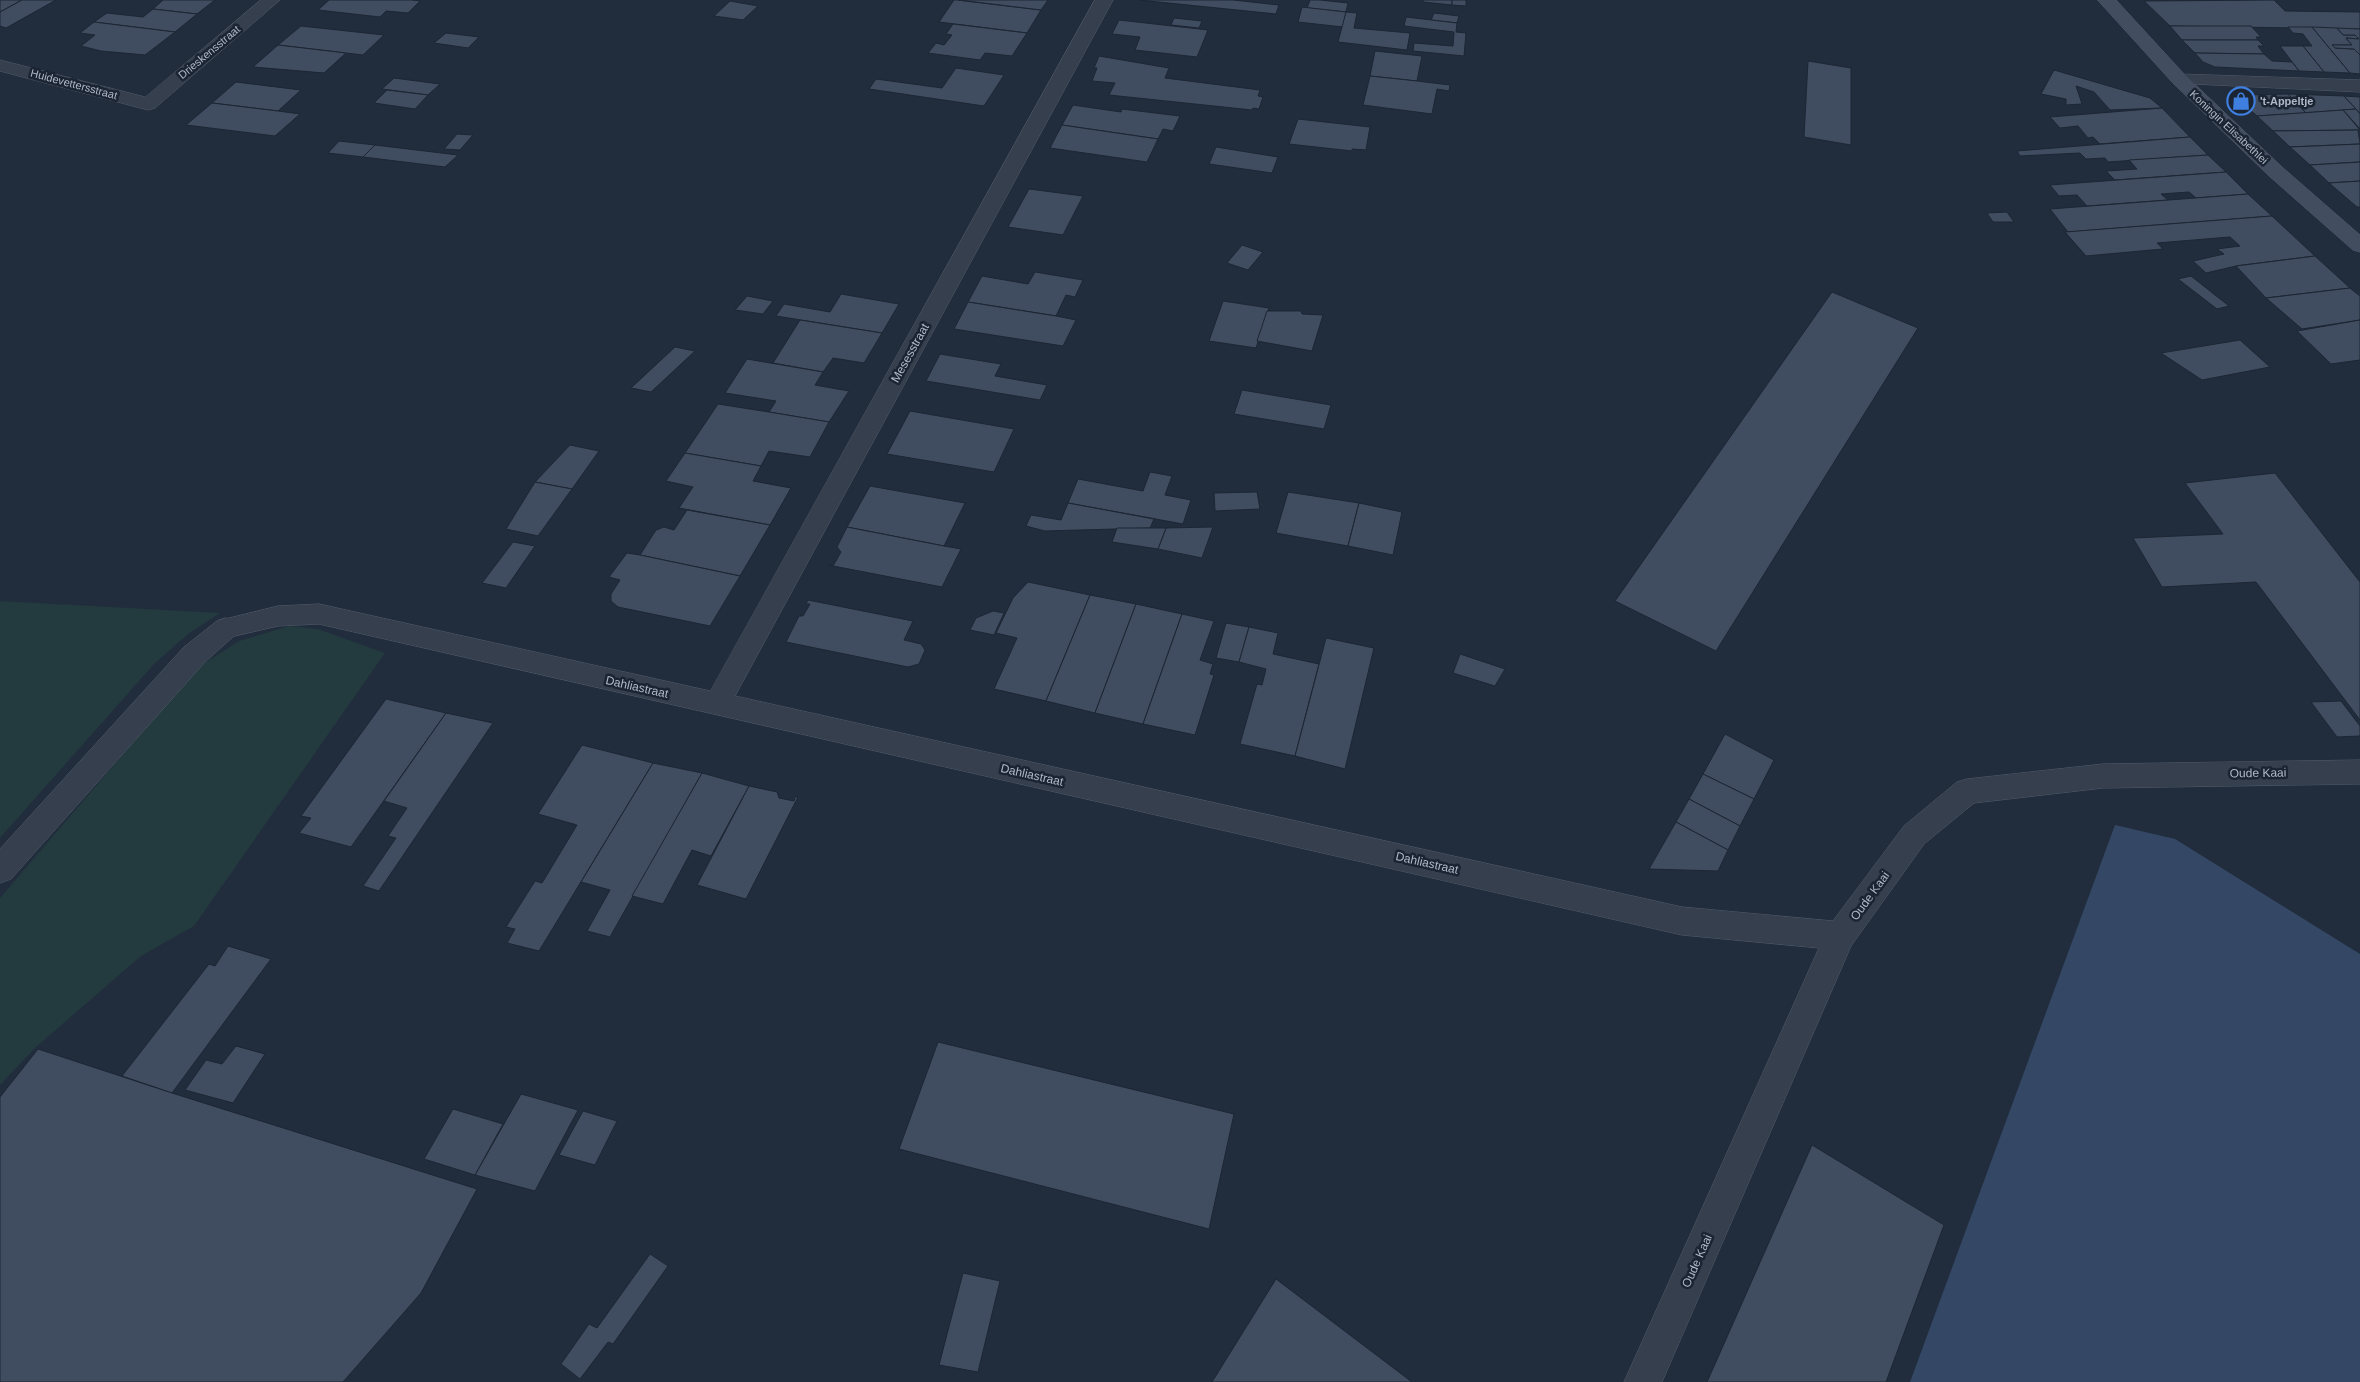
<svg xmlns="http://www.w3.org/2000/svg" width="2360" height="1382" font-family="Arial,sans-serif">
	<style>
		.green { fill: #233a3e }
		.water { fill: #344765 }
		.building { fill: #404c5f; stroke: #1c2634 }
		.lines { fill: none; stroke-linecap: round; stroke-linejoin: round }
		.lane-casing { stroke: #535c6b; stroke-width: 1 }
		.street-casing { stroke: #535c6b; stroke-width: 1 }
		.secondary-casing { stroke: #535c6b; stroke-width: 1 }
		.lane { fill: #353f4d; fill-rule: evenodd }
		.street { fill: #353f4d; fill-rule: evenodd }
		.secondary { fill: #434d60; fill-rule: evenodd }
		.labels { text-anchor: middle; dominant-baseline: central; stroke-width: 5; stroke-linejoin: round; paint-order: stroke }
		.far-street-label { font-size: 11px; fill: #b0b9c9; stroke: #1a2432 }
		.far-poi-label { font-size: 11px; font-weight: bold; fill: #b0b9c9; stroke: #1a2432; text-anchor: start }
		.street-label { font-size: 12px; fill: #b0b9c9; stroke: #1a2432 }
	</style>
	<rect width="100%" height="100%" fill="#212d3d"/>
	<g class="green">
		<polygon points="0,601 220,613 188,634 154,664 0,838"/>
		<polygon points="289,626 318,629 385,653 194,926 141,956 36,1047 0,1085 0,898 197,668 239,641"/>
	</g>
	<polygon class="water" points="2115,825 2175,839 2360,954 2360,1382 1910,1382"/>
	<g class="building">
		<polygon points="0,0 22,0 0,12"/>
		<polygon points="22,0 56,0 6,28 0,26 0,12"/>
		<polygon points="163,0 215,0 197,14 153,9"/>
		<polygon points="329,0 412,0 420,1 408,13 386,11 380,17 318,10"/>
		<polygon points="954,0 957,0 1041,10 1027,33 939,22"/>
		<polygon points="959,0 1048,0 1041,10"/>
		<polygon points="1139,0 1233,0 1279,5 1276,14"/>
		<polygon points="1310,0 1320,0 1348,3 1346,12 1307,8"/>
		<polygon points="1423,0 1452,0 1452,5 1423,2"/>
		<polygon points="1452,0 1466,0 1466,6 1452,5"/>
		<polygon points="2143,0 2264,0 2144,1"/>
		<polygon points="2274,0 2285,11 2360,12 2360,29 2170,26 2144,1"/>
		<polygon points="730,1 758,6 743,20 714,16"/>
		<polygon points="1302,7 1346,12 1343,27 1298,22"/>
		<polygon points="153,9 197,14 175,32 94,22 107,13 143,17"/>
		<polygon points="1346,12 1357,13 1354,28 1410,33 1407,50 1338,42"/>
		<polygon points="1434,13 1459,16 1457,23 1431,20"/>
		<polygon points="1406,17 1457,23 1456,32 1466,33 1464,56 1413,51 1414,43 1453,46 1454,32 1404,26"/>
		<polygon points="1174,18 1202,21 1199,28 1171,25"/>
		<polygon points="1119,20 1208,30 1197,57 1135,50 1140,37 1112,34"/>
		<polygon points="94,22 175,32 145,55 101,51 81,46 95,35 80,33"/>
		<polygon points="953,24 1027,33 1012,56 985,53 980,60 928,53 936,43 944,45 952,35 946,34"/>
		<polygon points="301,26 384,35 363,55 278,45"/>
		<polygon points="2170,26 2251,26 2261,37 2256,37 2258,40 2182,40"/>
		<polygon points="2288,27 2312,27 2350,73 2324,72 2303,46 2312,46 2303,34 2293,33"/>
		<polygon points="2312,27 2337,28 2343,35 2355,35 2359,39 2346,38 2352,45 2332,45 2335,48 2354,49 2360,55 2360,74 2350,73"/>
		<polygon points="2337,28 2360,29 2360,55 2354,49 2335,48 2332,45 2352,45 2346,38 2359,39 2355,35 2343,35"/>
		<polygon points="446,33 479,37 468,48 434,43"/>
		<polygon points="2182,40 2258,40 2264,46 2258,46 2264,54 2195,53"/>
		<polygon points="278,45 346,53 324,73 253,67"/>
		<polygon points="2280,46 2303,46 2324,72 2299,71"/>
		<polygon points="1375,51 1422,56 1417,81 1370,76"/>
		<polygon points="2195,53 2264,54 2272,61 2292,62 2299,71 2215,67 2203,62"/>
		<polygon points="1099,56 1169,68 1165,78 1260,90 1258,96 1263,97 1259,109 1253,108 1252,110 1109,95 1115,83 1092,81 1097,68 1094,68"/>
		<polygon points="1808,61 1851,68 1851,145 1804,137"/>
		<polygon points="956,68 1004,75 984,106 869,89 876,79 942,88"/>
		<polygon points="2054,70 2150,98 2162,108 2110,110 2094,92 2076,86 2082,104 2066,105 2066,99 2041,94"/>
		<polygon points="1370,76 1417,81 1450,85 1449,91 1437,89 1432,114 1363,105"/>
		<polygon points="394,78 440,84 428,95 382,89"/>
		<polygon points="236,82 301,90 278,111 212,103"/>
		<polygon points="387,90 428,95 415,109 374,103"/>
		<polygon points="2288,94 2306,113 2257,116 2240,101 2244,95"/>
		<polygon points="2288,94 2344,96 2356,109 2306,113"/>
		<polygon points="2344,96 2360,97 2360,114 2356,109"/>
		<polygon points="212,103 278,111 300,114 275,136 186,125"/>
		<polygon points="1073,105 1121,112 1122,109 1180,116 1173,131 1163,129 1158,139 1062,125"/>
		<polygon points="2162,108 2190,137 2100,144 2093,137 2088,138 2078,126 2060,128 2050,117"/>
		<polygon points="2356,109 2360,114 2360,129 2343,110"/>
		<polygon points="2343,110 2360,130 2273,131 2257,116"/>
		<polygon points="1298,119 1370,127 1366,150 1352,149 1352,151 1289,144"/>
		<polygon points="1062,125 1158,139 1147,162 1050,148"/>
		<polygon points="2358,130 2360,144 2290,147 2273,131"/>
		<polygon points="457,134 473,135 460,150 444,149"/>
		<polygon points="2190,137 2208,155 2108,162 2105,158 2086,159 2080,153 2020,156 2017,151"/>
		<polygon points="339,141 375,145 363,157 328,153"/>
		<polygon points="2360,144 2360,162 2310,165 2290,147"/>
		<polygon points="375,145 458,155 445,167 363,157"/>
		<polygon points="1216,147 1278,157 1272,173 1209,164"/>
		<polygon points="2208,155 2226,172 2115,180 2106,171 2137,169 2129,160"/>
		<polygon points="2360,162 2360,181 2329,183 2310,165"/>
		<polygon points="2226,172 2248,194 2196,198 2189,192 2161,194 2168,200 2087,206 2077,195 2059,196 2050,185"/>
		<polygon points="2360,181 2360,207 2357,207 2329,183"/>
		<polygon points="1029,189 1083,196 1063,235 1008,227"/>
		<polygon points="2248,194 2272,216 2068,232 2050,209"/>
		<polygon points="2007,212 2014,222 1993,222 1987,213"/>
		<polygon points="2272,216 2315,256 2236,266 2206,273 2193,261 2224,254 2217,249 2240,246 2230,237 2157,243 2163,249 2086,256 2065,232"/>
		<polygon points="1242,245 1263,252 1248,270 1227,263"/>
		<polygon points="2315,256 2350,288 2266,298 2236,266"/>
		<polygon points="1035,272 1083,280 1075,297 1066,295 1056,316 968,302 982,276 1028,284"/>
		<polygon points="2191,276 2229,306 2217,309 2178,279"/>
		<polygon points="2350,288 2360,296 2360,320 2302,329 2266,298"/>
		<polygon points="1832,292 1918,328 1716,651 1615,601"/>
		<polygon points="841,294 899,304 882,333 776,316 784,304 830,312"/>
		<polygon points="747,296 773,301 763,314 735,310"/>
		<polygon points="1223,301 1269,308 1256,348 1209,341"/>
		<polygon points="968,302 1056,316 1076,320 1063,346 954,329"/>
		<polygon points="1267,311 1301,311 1302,314 1323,315 1312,351 1257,341"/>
		<polygon points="800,320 882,333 864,363 833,358 823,372 773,363"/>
		<polygon points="2360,320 2360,360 2331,364 2297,331"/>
		<polygon points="2240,340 2270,367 2202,380 2161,353"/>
		<polygon points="675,347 695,351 651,392 631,388"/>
		<polygon points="940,354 1001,364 995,376 1047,385 1040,400 926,381"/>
		<polygon points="747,359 823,372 815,385 849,391 829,422 769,412 776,401 725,393"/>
		<polygon points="1242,390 1331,405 1324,429 1234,414"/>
		<polygon points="718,404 769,412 829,422 810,457 769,451 761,466 685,453"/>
		<polygon points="910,411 1014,429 994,472 887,454"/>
		<polygon points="570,445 599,451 572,489 535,482"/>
		<polygon points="685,453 761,466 753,481 791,488 770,525 679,508 693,487 666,481"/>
		<polygon points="1150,472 1172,476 1165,495 1191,500 1183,524 1068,503 1078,479 1143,491"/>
		<polygon points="2275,473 2360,582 2360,720 2256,582 2162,587 2133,538 2223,534 2185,483"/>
		<polygon points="535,482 572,489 538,536 506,529"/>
		<polygon points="870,486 965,503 944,546 847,527"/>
		<polygon points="1257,492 1260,509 1215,511 1214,493"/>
		<polygon points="1288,492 1359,503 1348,546 1276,533"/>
		<polygon points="1068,503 1154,519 1150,528 1045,531 1026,526 1031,515 1061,520"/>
		<polygon points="1359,503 1402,512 1393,555 1348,546"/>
		<polygon points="687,510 770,525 740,576 640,555 656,530 664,527 674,530"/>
		<polygon points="847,527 944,546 961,549 942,587 828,565 833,566 841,552 837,547"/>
		<polygon points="1213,527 1202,558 1158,549 1166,528"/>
		<polygon points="1117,528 1166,528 1158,549 1112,542"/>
		<polygon points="513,542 535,546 506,588 482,583"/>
		<polygon points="627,553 640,555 740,576 710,626 618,607 611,601 611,594 620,580 609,577"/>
		<polygon points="1028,582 1090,595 1046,701 994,689 1017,638 996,633 1013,598"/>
		<polygon points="1090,595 1136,604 1095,713 1046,701"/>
		<polygon points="808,600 913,621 904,640 921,644 925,650 919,664 908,667 786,642 799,616 803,616 810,604 806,604"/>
		<polygon points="1136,604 1182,614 1143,724 1095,713"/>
		<polygon points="993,611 1004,613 994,635 970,630 976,618"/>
		<polygon points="1182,614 1214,621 1200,660 1213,664 1210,674 1214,675 1195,735 1143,724"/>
		<polygon points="1226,623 1249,627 1239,662 1216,658"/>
		<polygon points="1249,627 1278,633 1273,654 1319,664 1295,756 1240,744 1257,684 1262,685 1266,669 1239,662"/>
		<polygon points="1326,638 1374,648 1345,769 1295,756"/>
		<polygon points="1460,654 1505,669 1495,686 1453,673"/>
		<polygon points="386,699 446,713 351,847 299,833 311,818 301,816"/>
		<polygon points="2341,701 2360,726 2360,736 2337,737 2311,702"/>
		<polygon points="446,713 493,723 379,891 363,886 396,838 388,836 407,808 384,801"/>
		<polygon points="1725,734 1774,760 1754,799 1703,774"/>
		<polygon points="582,745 653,763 539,951 507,943 515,929 506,927 535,881 542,883 577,825 538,814"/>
		<polygon points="653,763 702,773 610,937 587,931 610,890 581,882"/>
		<polygon points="702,773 749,786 711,856 692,850 663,904 632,896"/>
		<polygon points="1703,774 1754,799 1740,826 1689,799"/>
		<polygon points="749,786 777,792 779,798 794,801 795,797 798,797 746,899 697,885"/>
		<polygon points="1689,799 1740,826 1728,850 1676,822"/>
		<polygon points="1676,822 1728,850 1718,871 1649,869"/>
		<polygon points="228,946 271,959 172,1093 122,1076 209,964 215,966"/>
		<polygon points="938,1042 1234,1114 1209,1229 899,1149"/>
		<polygon points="236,1046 265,1054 233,1103 185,1090 206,1060 222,1064"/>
		<polygon points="38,1049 172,1093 477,1189 421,1293 343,1382 0,1382 0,1097"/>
		<polygon points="521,1094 578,1110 535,1191 475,1175"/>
		<polygon points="453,1109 503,1124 475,1175 424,1159"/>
		<polygon points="583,1111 617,1121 595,1165 559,1155"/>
		<polygon points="1812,1145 1944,1225 1886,1382 1707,1382"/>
		<polygon points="650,1254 668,1266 613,1344 608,1342 580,1379 561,1364 589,1324 597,1328"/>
		<polygon points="963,1273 1000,1281 978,1372 939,1365"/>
		<polygon points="1276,1279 1412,1382 1212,1382"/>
	</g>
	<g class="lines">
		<g class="lane-casing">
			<polygon id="lane" points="226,618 235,621 239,628 235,635 204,663 11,879 0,883 0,849 184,647 217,621"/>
		</g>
		<g class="street-casing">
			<g id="street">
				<polygon points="261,0 280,0 155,108 148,110 0,71 0,60 145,97"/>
				<polygon points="1095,0 1113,0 735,696 1682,907 1833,921 1904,826 1957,782 1967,779 2103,764 2360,760 2360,784 2103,788 1974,803 1924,844 1851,946 1662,1382 1624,1382 1819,948 1682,935 319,624 278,626 226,638 217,635 213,628 217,621 278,606 319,604 710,691"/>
				<polygon points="2179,74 2360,80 2360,92 2173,83 2170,79 2173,75"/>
			</g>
		</g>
		<g class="secondary-casing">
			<polygon id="secondary" points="2098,0 2116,0 2185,75 2282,167 2360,235 2360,252 2353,250 2268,175 2173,83"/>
		</g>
		<use href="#lane" class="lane"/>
		<use href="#street" class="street"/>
		<use href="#secondary" class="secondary"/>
	</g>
	<defs>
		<g id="shop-ring" transform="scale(1.4375)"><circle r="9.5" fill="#1a2432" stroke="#3f7fe0" stroke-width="1.5"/><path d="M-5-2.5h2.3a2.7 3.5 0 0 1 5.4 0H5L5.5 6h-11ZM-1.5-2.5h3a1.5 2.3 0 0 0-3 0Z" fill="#3f7fe0"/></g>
	</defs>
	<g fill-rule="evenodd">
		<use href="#shop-ring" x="2241" y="101"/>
	</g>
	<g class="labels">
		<g class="far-street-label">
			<text transform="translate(209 52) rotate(-40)">Drieskensstraat</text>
			<text transform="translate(74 84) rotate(15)">Huidevettersstraat</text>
			<text transform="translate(2229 127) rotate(43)">Koningin Elisabethlei</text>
		</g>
		<g class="far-poi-label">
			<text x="2260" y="101">'t-Appeltje</text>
		</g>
		<g class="street-label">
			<text transform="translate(910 353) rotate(-61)">Mesesstraat</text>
			<text transform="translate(637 687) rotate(13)">Dahliastraat</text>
			<text transform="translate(2258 773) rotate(-1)">Oude Kaai</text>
			<text transform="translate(1032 775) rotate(13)">Dahliastraat</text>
			<text transform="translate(1427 863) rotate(13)">Dahliastraat</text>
			<text transform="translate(1870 896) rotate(-54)">Oude Kaai</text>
			<text transform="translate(1697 1261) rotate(-66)">Oude Kaai</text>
		</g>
	</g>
</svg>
